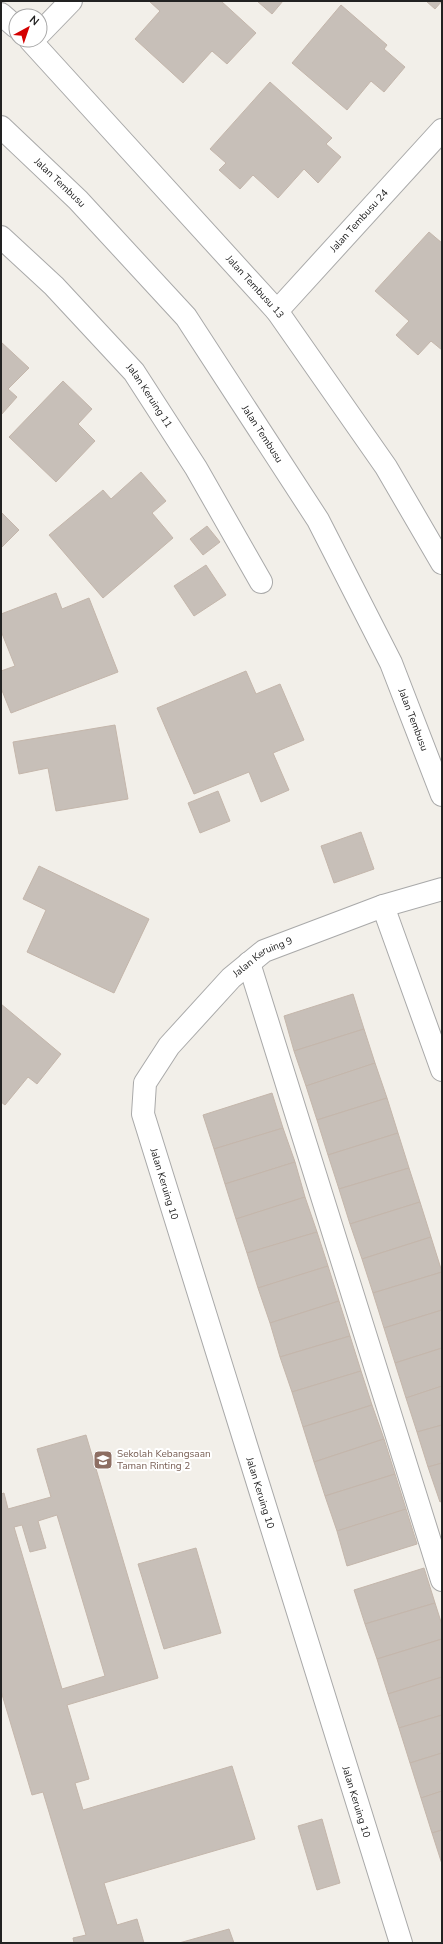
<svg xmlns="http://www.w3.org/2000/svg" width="443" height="1944" font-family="'Nunito Sans',sans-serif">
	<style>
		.building { fill: #c7bfb8; stroke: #c4b6ab; fill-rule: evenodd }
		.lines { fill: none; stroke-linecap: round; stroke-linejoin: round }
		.minor-casing { stroke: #a9a9a9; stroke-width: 24 }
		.minor { stroke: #fff; stroke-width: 22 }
		.labels { text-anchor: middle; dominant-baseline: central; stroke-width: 4; stroke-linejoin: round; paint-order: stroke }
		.street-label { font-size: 10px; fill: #222; stroke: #fff }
		.education-label { font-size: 10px; fill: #785e54; stroke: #fff; text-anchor: start }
	</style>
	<rect width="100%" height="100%" fill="#f2efe9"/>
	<g class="building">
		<polygon points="149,1 221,1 256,33 227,64 212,51 183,83 135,39 160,11"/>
		<polygon points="257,1 283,1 272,14"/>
		<polygon points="426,1 442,1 435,9"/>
		<polygon points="341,5 387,45 384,49 405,67 384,92 371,81 347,110 292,63"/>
		<polygon points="270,82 332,138 326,144 341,157 318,183 304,169 278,198 253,175 240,189 219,170 226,163 210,149"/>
		<polygon points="429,232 442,243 442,350 431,341 418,355 396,335 409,321 375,291"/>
		<polygon points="1,342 29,368 8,389 17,397 1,415"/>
		<polygon points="63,381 92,409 78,424 95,441 56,482 9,437"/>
		<polygon points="141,472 166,501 152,513 173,538 103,598 49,535 103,490 111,499"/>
		<polygon points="1,512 19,530 1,548"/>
		<polygon points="207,526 220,542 203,555 190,539"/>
		<polygon points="206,565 226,595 194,616 174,586"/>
		<polygon points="56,593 62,609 89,598 118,672 11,713 1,688 1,671 15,666 1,631 1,614"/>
		<polygon points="246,671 256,694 280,684 304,740 273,753 289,790 261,802 249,772 194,794 157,708"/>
		<polygon points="115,725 128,799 56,811 48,768 19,774 13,742"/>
		<polygon points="218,791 230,821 200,833 188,803"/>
		<polygon points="361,832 374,869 334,883 321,846"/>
		<polygon points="39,866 149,919 114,993 27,952 46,910 23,899"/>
		<polygon points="353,994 364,1029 294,1051 284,1016"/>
		<polygon points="1,1004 61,1054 37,1084 28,1077 5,1105 1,1102"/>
		<polygon points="364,1029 375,1063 306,1086 294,1051"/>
		<polygon points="375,1063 387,1098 317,1120 306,1086"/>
		<polygon points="272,1093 283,1128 214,1149 203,1115"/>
		<polygon points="387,1098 398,1133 328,1155 317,1120"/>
		<polygon points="283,1128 295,1162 225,1184 214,1149"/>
		<polygon points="398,1133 409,1168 339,1189 328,1155"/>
		<polygon points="295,1162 305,1197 236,1219 225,1184"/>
		<polygon points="409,1168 420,1202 350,1224 339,1189"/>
		<polygon points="305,1197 317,1232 247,1253 236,1219"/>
		<polygon points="420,1202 431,1237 362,1259 350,1224"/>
		<polygon points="317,1232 328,1266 258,1288 247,1253"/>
		<polygon points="431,1237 442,1272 373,1293 362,1259"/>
		<polygon points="328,1266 339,1301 270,1323 258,1288"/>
		<polygon points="442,1272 442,1310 384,1328 373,1293"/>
		<polygon points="339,1301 350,1336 280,1357 270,1323"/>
		<polygon points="442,1310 442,1348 395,1363 384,1328"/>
		<polygon points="350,1336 361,1371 292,1392 280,1357"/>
		<polygon points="442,1348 442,1386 406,1398 395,1363"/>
		<polygon points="361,1371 372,1405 303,1427 292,1392"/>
		<polygon points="442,1386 442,1425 417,1432 406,1398"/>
		<polygon points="372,1405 384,1439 314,1462 303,1427"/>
		<polygon points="442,1425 442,1463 428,1467 417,1432"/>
		<path d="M86 1435 158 1678 67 1705 89 1779 75 1783 83 1810 232 1766 255 1839 104 1883 117 1925 137 1919 144 1943H74L73 1938 86 1935 43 1792 32 1795 1 1691V1494L4 1493 8 1509 51 1497 37 1449ZM57 1515 105 1676 62 1689 14 1527 22 1525 30 1552 46 1548 38 1521Z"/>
		<polygon points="384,1439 395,1474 325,1496 314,1462"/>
		<polygon points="442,1463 442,1501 440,1502 428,1467"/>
		<polygon points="395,1474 406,1509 337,1531 325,1496"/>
		<polygon points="406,1509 417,1544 347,1566 337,1531"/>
		<polygon points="196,1548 221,1633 164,1649 138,1564"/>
		<polygon points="424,1568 435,1603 365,1624 354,1590"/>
		<polygon points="435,1603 442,1625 442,1639 377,1659 365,1624"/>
		<polygon points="442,1639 442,1677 388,1694 377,1659"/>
		<polygon points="442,1677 442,1715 399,1728 388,1694"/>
		<polygon points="442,1715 442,1753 410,1763 399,1728"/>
		<polygon points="442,1753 442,1791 421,1798 410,1763"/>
		<polygon points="442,1791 442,1830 432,1833 421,1798"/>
		<polygon points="322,1819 340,1883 317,1890 298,1826"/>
		<polygon points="442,1830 442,1864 432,1833"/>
		<polygon points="229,1929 234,1943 179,1943"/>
	</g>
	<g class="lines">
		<g class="minor-casing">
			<g id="minor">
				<polyline points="1,14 16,27"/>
				<polyline points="40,33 71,1"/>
				<path id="s1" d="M30 40 277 311 386 467 442 563"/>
				<path id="s2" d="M1 127 78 200 186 317 318 520 391 663 442 795"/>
				<path id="s3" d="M1 237 54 286 134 372 196 468 261 582"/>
				<path id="s4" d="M277 311 442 130"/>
				<polyline points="383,906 442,1070"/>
				<polyline points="249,963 442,1580"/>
				<path id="s5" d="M401 1943 143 1114 145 1083 169 1046 231 978 264 951 383 906 442 889"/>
			</g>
		</g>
		<use href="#minor" class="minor"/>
	</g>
	<defs>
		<g id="school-square" transform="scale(1)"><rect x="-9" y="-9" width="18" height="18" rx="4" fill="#8d6e63" stroke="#fff"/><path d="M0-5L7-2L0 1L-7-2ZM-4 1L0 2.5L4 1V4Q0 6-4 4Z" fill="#fff"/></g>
	</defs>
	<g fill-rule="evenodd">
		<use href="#school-square" x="103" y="1460"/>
	</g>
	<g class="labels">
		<g class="street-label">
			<text stroke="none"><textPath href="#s2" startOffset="81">Jalan Tembusu</textPath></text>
			<text stroke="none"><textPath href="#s4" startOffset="122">Jalan Tembusu 24</textPath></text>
			<text stroke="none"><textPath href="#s1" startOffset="334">Jalan Tembusu 13</textPath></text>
			<text stroke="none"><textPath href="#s3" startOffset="218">Jalan Keruing 11</textPath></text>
			<text stroke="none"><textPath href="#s2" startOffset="405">Jalan Tembusu</textPath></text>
			<text stroke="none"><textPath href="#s2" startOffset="729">Jalan Tembusu</textPath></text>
			<text stroke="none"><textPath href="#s5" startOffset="1074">Jalan Keruing 9</textPath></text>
			<text transform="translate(164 1184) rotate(73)">Jalan Keruing 10</text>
			<text transform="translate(260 1493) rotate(73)">Jalan Keruing 10</text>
			<text transform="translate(356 1802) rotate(73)">Jalan Keruing 10</text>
		</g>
		<g class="education-label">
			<text x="117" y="1454">Sekolah Kebangsaan<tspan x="117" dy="12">Taman Rinting 2</tspan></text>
		</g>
	</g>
	<rect width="443" height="1944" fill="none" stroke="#222222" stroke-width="4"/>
	<g transform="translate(28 28) rotate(40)"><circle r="19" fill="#ffffff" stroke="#a7a7a7"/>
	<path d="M0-3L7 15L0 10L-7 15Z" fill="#d40000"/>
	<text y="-6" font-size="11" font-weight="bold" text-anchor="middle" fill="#222222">N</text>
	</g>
</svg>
